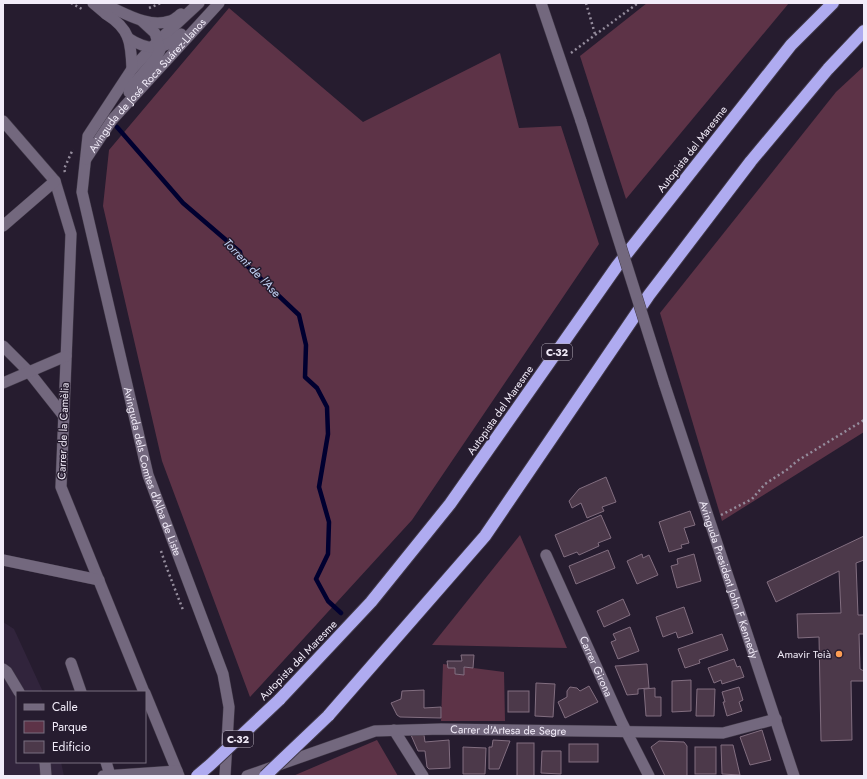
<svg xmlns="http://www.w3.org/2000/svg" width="867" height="779" font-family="Jost,sans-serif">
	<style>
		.built { fill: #31243c }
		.green { fill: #5d3347 }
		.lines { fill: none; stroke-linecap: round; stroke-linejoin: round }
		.stream { stroke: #000030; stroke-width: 4.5 }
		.building { fill: #4c394a; stroke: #826e80 }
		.minor-casing { stroke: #413948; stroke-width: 12 }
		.tertiary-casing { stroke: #413948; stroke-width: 12 }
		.motorway-casing { stroke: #413948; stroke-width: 14 }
		.path { stroke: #958d9d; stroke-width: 2.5; stroke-dasharray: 2 3; stroke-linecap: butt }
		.minor { stroke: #73687e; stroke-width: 11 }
		.tertiary { stroke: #73687e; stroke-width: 11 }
		.motorway { stroke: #afabf0; stroke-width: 12 }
		.tertiary-bridge-casing { stroke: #413948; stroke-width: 12; stroke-linecap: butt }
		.motorway-bridge-casing { stroke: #413948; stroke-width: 14; stroke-linecap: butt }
		.tertiary-bridge { stroke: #73687e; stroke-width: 11 }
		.motorway-bridge { stroke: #afabf0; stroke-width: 12 }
		.poi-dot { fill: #fc9d53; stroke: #261c2f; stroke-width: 1.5 }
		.labels { text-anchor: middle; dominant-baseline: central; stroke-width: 3; stroke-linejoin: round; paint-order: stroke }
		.shield { fill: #261c2f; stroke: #b5aebc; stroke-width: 1 }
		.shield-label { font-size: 10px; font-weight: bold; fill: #f2ecf9 }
		.street-label { font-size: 11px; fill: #f2ecf9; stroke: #261c2f }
		.poi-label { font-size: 11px; fill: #f2ecf9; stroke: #261c2f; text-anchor: end }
		.water-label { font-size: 12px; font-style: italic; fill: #c3d3f6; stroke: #261c2f }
	</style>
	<rect width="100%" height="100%" fill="#261c2f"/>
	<polygon class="built" points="3,622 14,629 43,692 17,692 17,762 61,762 64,776 3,776"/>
	<g class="green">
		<polygon points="647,3 789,3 626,199 580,56"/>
		<polygon points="229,8 363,122 500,53 519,128 561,126 599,244 412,520 250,697 162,461 103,206 109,150"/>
		<polygon points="864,66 864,432 722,521 660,313 836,92"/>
		<polygon points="520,535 567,648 432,645"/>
		<polygon points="443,664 504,672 505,721 441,721"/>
		<polygon points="377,740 398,776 293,776"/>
	</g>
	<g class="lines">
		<polyline class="stream" points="117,127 183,203 240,252 242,261 299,315 306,345 305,377 317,388 327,407 328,434 319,487 329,522 328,554 316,579 328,601 341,613"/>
	</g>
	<g class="building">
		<polygon points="606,477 616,502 602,507 604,511 587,518 581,503 572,508 569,501 579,489"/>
		<polygon points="690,511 695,525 684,528 689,543 681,545 682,548 669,552 659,522"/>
		<polygon points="601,515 611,538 598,543 599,546 579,555 577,552 564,557 555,535"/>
		<polygon points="864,536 864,560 856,563 858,615 864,615 864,634 859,634 860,669 864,671 864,681 851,681 852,740 821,741 819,637 798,638 797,614 841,613 839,571 776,602 767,582"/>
		<polygon points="608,550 615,568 576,584 569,566"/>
		<polygon points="642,554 643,558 649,555 658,575 637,584 627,561"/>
		<polygon points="694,554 701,581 677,588 671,566 678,564 677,559"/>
		<polygon points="623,599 630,615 604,627 597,611"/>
		<polygon points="684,607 693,633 678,638 676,632 663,637 656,617"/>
		<polygon points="630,627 639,651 618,659 611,642 616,640 613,634"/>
		<polygon points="722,634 728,650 699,660 700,663 685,668 678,649"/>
		<polygon points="461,655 474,655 473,668 464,667 464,675 455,674 455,668 448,668 447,661 462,661"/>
		<polygon points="734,659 737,667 740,666 744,677 722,684 721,680 714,683 708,668"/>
		<polygon points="647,664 649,688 638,689 638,694 627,695 615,666"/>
		<polygon points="691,680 691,711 672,712 672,681"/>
		<polygon points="536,683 555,684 553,717 535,716"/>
		<polygon points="589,686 598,702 565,718 558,702 567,697 567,691 570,687 577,688 580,691"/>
		<polygon points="739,687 743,700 739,702 742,711 727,716 723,702 725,702 722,692"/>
		<polygon points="655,688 655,697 661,697 661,716 646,716 644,689"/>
		<polygon points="697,689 715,689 714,716 696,716"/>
		<polygon points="424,690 424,708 441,707 441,718 400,717 397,715 391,703 401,699 402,691"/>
		<rect x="508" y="691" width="21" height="21"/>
		<polygon points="762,730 771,760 750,765 740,737"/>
		<polygon points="411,735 424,735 425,742 449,740 450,768 429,769 427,767 425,751 418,751"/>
		<polygon points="493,740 510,741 499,769 489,769 489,747 492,747"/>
		<polygon points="659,741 684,742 687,746 687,776 665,776 651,747"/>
		<rect x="517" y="743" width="17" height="33"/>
		<rect x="569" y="744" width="29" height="18"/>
		<polygon points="721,745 733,745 740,775 722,774"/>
		<polygon points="463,747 486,748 485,774 463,774"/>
		<rect x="695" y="747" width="21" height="27"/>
		<polygon points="542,751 561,751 561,774 541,773"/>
	</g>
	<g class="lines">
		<g class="minor-casing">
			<g id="minor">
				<polyline points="93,3 106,14"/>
				<polyline points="3,121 55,181 71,234 61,487 144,692"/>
				<polyline points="3,226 55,181"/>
				<polyline points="3,346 29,372 63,415"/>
				<polyline points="3,383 66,356"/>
				<path id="s1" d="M546 555 621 721 649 776"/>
				<polyline points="3,560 99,580"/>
				<polyline points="71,663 81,692"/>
				<polyline points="3,669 7,672 19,692"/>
				<polyline points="145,693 177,771"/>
				<polyline points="394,730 423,776"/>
				<polyline points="45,762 46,776"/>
				<polyline points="106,762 110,775"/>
				<polyline points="103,776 177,771 179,776"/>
				<path id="s2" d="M247 776 375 731 441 729 723 733 776 719"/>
			</g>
		</g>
		<g class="tertiary-casing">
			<g id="tertiary">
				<path d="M101 3C122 11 147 29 170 21 174 20 177 17 181 14"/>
				<path id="s3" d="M199 3 158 41 132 69 88 136 82 192 148 475 223 674 229 707 225 776"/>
				<polyline points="541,3 581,121"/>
				<path d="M106 14C130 29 131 42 132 69"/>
				<path d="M128 38C148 51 164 51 181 34"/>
				<polyline points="129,92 133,85 156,58 160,50 155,33 142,21"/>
				<path id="s4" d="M86 159 112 120 219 3"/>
				<path id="s5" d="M664 383 794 776"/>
			</g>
		</g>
		<g class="motorway-casing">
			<g id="motorway">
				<polyline points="279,700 371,602 450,504 617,266 791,45 833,3"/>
				<polyline points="328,716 485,536 649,295 751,161 828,69 864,31"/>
			</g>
		</g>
		<g class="path">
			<polyline points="71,3 82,9"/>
			<polyline points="586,3 595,34"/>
			<polyline points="149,8 161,3"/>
			<polyline points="571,53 638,3"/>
			<polyline points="65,172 64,169 73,149"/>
			<polyline points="721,515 752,499 765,484 788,469 797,461 864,420"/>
			<polyline points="161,551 166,566 183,610"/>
		</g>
		<use href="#minor" class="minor"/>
		<use href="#tertiary" class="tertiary"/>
		<use href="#motorway" class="motorway"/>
		<g class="tertiary-bridge-casing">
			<polyline id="tertiary-bridge" points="581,121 664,383"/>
		</g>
		<g class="motorway-bridge-casing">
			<g id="motorway-bridge">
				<polyline points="197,776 210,765 279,700"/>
				<polyline points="265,776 328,716"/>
			</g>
		</g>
		<use href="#tertiary-bridge" class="tertiary-bridge"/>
		<use href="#motorway-bridge" class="motorway-bridge"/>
	</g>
	<circle class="poi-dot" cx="839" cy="654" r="4"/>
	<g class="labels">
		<g class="shield">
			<rect x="542" y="344" width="30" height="16" rx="3"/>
			<rect x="223" y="731" width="30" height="16" rx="3"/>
		</g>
		<g class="shield-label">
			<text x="557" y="352">C-32</text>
			<text x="238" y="739">C-32</text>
		</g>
		<g class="street-label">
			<text stroke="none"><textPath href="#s4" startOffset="96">Avinguda de José Roca Suárez-Llanos</textPath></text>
			<text transform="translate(692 149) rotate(-52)">Autopista del Maresme</text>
			<text transform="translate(500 410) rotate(-55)">Autopista del Maresme</text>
			<text transform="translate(63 431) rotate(-88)">Carrer de la Camèlia</text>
			<text stroke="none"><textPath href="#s3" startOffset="519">Avinguda dels Comtes d'Alba de Liste</textPath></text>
			<text stroke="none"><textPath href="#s5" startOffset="207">Avinguda President John F Kennedy</textPath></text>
			<text transform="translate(298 660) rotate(-46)">Autopista del Maresme</text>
			<text stroke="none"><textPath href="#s1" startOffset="122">Carrer Girona</textPath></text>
			<text stroke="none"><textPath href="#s2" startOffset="269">Carrer d'Artesa de Segre</textPath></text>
		</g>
		<g class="poi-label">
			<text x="831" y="654">Amavir Teià</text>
		</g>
		<g class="water-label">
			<text transform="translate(252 268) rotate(46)">Torrent de l'Ase</text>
		</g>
	</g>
	<rect width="867" height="779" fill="none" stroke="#f2ecf9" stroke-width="8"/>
	<rect x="16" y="691" width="130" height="72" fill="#261c2f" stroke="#786f80"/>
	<rect x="24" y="704" width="20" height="6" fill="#73687e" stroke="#786f80"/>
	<text x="52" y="711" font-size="12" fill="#f2ecf9">Calle</text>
	<rect x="24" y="721" width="20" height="12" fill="#5d3347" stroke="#786f80"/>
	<text x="52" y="731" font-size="12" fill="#f2ecf9">Parque</text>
	<rect x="24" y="741" width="20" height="12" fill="#4c394a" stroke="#786f80"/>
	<text x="52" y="751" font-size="12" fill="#f2ecf9">Edificio</text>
</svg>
